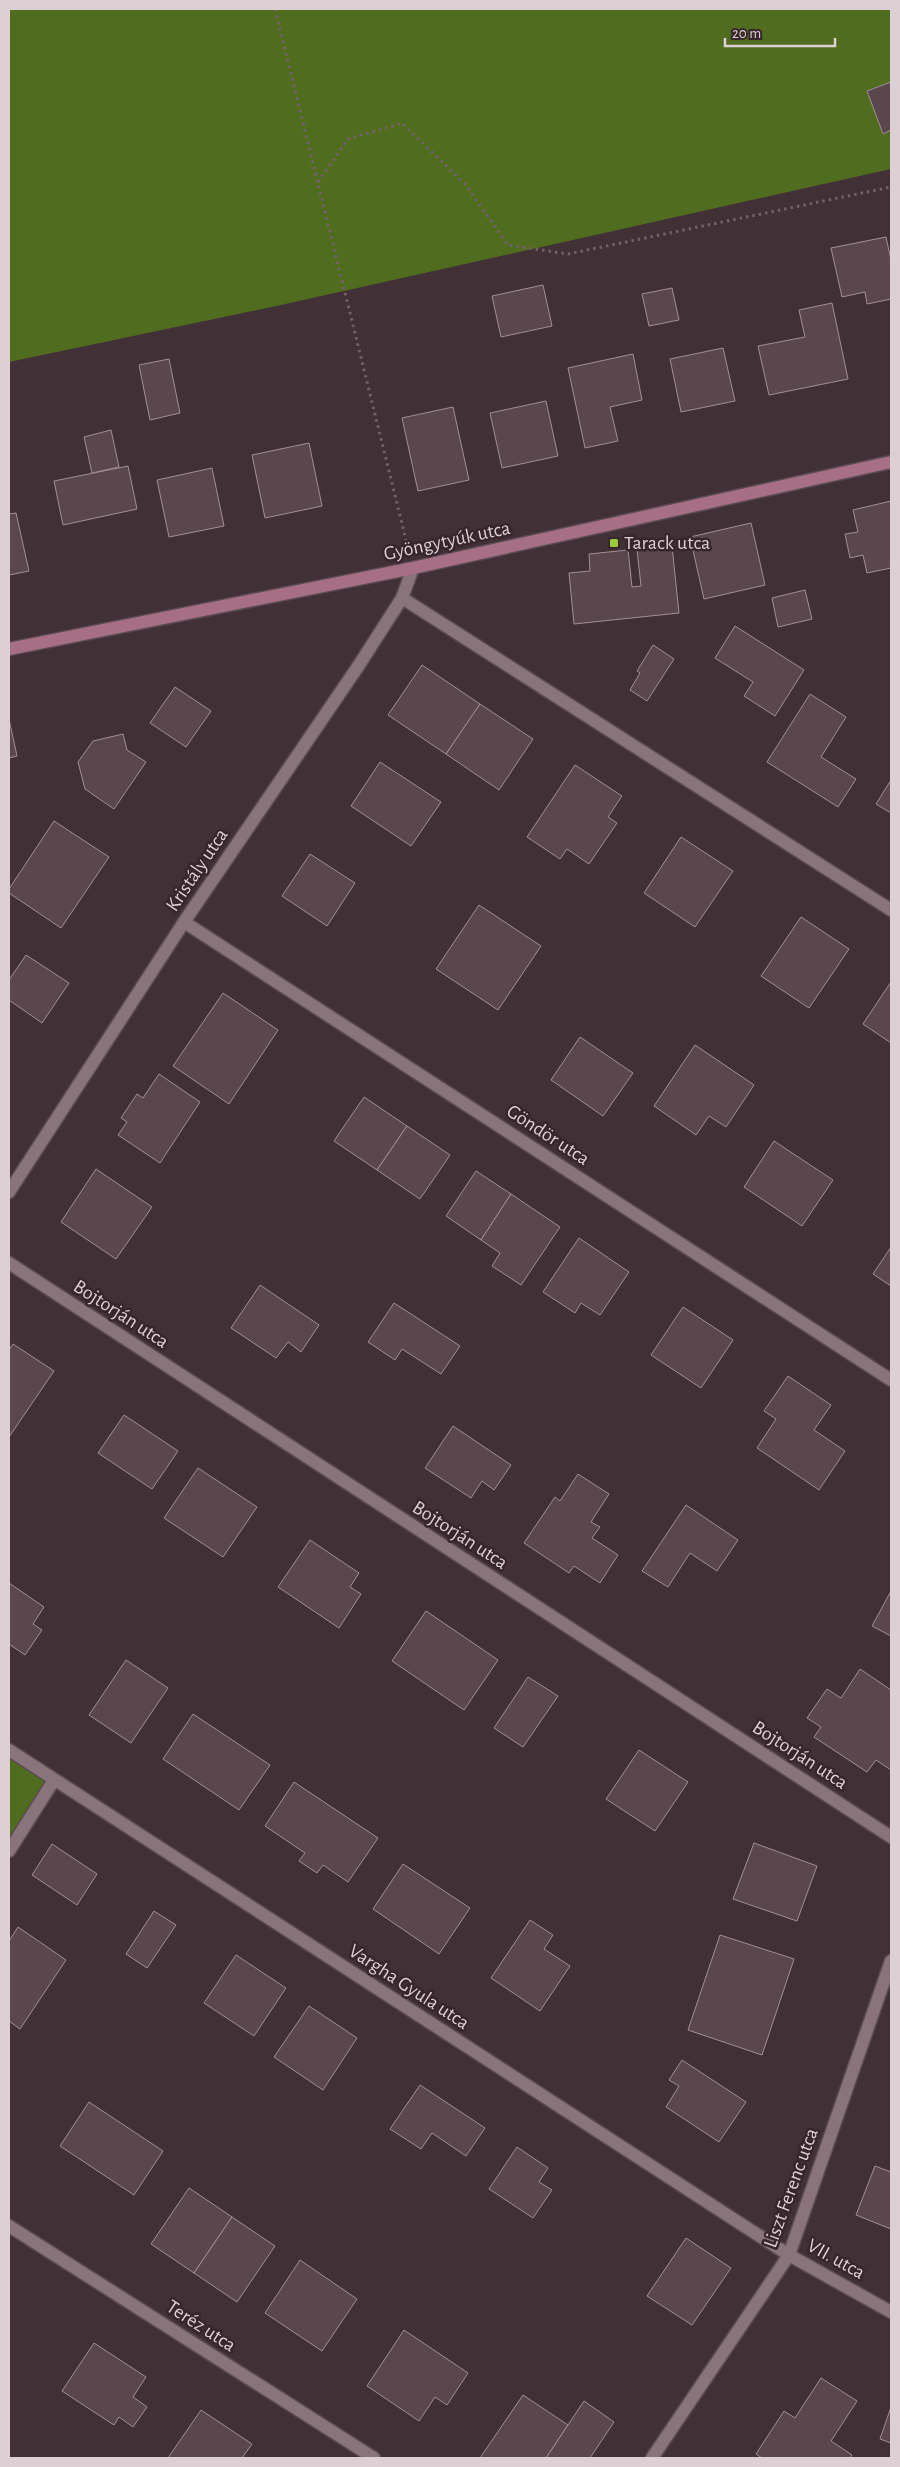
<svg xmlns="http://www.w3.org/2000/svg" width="900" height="2467" font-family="'Alegreya Sans',sans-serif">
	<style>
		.green { fill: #506c1e }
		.building { fill: #5a474e; stroke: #a48e96 }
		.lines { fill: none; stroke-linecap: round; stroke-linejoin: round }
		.street-casing { stroke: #5b4c52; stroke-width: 15 }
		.secondary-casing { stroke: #5b4c52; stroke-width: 15 }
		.path { stroke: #726268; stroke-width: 3; stroke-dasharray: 2.5 4; stroke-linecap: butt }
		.street { stroke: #89747b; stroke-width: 12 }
		.secondary { stroke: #a66f86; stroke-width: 12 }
		.poi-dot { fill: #98cb37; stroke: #38262d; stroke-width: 2 }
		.labels { text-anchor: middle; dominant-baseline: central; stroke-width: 5; stroke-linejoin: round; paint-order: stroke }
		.street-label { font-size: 20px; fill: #dcd0d4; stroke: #38262d }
		.poi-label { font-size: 20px; fill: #dcd0d4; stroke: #38262d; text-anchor: start }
	</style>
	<rect width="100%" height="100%" fill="#423037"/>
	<g class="green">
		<polygon points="9,9 891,9 891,169 281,305 9,362"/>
		<polygon points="9,1750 54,1780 9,1851"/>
	</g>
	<g class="building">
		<polygon points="891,82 891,130 883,134 867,91"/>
		<polygon points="886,237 891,260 891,299 867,304 865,292 842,297 831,248"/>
		<polygon points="543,285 552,326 501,337 492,296"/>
		<polygon points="672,288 679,320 649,326 642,294"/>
		<polygon points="832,303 848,379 769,395 758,346 805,337 799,310"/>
		<polygon points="723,348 735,401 681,412 670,359"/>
		<polygon points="633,354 642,400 610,407 618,441 585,448 568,368"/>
		<polygon points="169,359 180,413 150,420 139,365"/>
		<polygon points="546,401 558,456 502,468 490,413"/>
		<polygon points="453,407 469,480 418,491 402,418"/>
		<polygon points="111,430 119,467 92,473 84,437"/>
		<polygon points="309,443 322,506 265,518 252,455"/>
		<polygon points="128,466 137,509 63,525 54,481"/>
		<polygon points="212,468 224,526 169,537 157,480"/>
		<polygon points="891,501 891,568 867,573 863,555 850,558 845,534 858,532 853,510"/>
		<polygon points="16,513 29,571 9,575 9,514"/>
		<polygon points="751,523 765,585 704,599 690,537"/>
		<polygon points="672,546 679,613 574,624 569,573 590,571 589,554 628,550 632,587 641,586 637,550"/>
		<polygon points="805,590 812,619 778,627 772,598"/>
		<polygon points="735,626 804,670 775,716 744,696 753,682 715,658"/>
		<polygon points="653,645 674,659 647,701 630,690 640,673 637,671"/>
		<polygon points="422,665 480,704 446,754 388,715"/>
		<polygon points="175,687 211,711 186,747 150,723"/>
		<polygon points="810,694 846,717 821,757 856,779 838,807 767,762"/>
		<polygon points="480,704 533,739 499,790 446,754"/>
		<polygon points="9,719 17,756 9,758"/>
		<polygon points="123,734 127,750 146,762 114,809 85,789 78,762 93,741"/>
		<polygon points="380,762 441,802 411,846 351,806"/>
		<polygon points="575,765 622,796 608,817 617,823 589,864 567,849 560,859 527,837"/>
		<polygon points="891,780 891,813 876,804"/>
		<polygon points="54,821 109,857 61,928 9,893 9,889"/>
		<polygon points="681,837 733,871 695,927 644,893"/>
		<polygon points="310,854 355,883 327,926 282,896"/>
		<polygon points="479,905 541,946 498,1010 436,969"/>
		<polygon points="801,917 849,949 809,1008 761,976"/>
		<polygon points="26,955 69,983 42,1023 9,1000 9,980"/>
		<polygon points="891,982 891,1043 863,1024"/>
		<polygon points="223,993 278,1030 229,1104 173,1066"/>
		<polygon points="580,1037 633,1073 603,1116 551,1080"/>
		<polygon points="695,1045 754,1085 726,1127 709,1116 696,1135 654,1106"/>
		<polygon points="159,1074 200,1102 160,1163 118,1135 127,1122 121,1118 137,1094 143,1098"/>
		<polygon points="364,1097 407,1126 377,1170 334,1141"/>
		<polygon points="407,1126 450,1155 420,1199 377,1170"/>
		<polygon points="774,1141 833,1180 802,1226 744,1187"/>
		<polygon points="96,1169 152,1207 116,1259 61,1222"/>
		<polygon points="476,1171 511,1194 481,1240 446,1216"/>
		<polygon points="511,1194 560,1227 521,1285 492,1266 500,1253 481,1240"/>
		<polygon points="579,1238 629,1272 600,1315 581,1303 575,1313 543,1292"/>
		<polygon points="891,1247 891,1286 873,1274"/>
		<polygon points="260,1285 319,1325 301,1352 288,1342 276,1358 231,1328"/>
		<polygon points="394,1303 460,1346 441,1374 402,1349 395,1360 368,1342"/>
		<polygon points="683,1307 733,1340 701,1388 651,1355"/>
		<polygon points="13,1344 54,1371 9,1437 9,1350"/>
		<polygon points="788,1376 831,1405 814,1430 845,1451 819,1490 757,1448 776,1419 764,1411"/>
		<polygon points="124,1415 178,1451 152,1489 98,1453"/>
		<polygon points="453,1426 511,1465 494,1490 482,1481 471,1498 425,1468"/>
		<polygon points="198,1468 257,1507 223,1557 164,1518"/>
		<polygon points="578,1474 609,1494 591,1522 600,1527 592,1538 618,1555 600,1583 574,1566 569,1573 524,1543 555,1497 560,1501"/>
		<polygon points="686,1505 738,1540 717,1571 690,1553 668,1587 642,1571"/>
		<polygon points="310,1540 359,1573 350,1587 361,1594 339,1628 278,1587"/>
		<polygon points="9,1583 44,1607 33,1624 42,1630 25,1655 9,1644"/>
		<polygon points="891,1591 891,1636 872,1626"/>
		<polygon points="426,1611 498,1660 464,1710 392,1661"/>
		<polygon points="126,1660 168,1688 131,1743 89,1715"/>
		<polygon points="860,1669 891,1690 891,1770 876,1760 867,1772 814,1737 821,1727 807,1718 827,1689 841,1698"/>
		<polygon points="528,1677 558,1696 523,1747 494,1728"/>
		<polygon points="193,1714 270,1765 239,1810 163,1759"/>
		<polygon points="639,1750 688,1782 655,1831 606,1799"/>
		<polygon points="294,1782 378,1838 348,1882 323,1865 317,1873 299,1861 305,1853 265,1826"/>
		<polygon points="754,1843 817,1866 797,1921 733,1899"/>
		<polygon points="52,1844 97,1874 77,1905 32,1875"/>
		<polygon points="403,1864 470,1908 439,1954 373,1909"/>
		<polygon points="154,1911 176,1925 147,1968 126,1954"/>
		<polygon points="530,1920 553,1935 544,1949 570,1966 540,2011 491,1978"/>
		<polygon points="18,1927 66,1960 20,2029 9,2021 9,1941"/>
		<polygon points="720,1935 794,1959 762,2055 688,2030"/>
		<polygon points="236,1955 286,1988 254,2036 204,2003"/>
		<polygon points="309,2006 357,2038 323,2090 274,2057"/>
		<polygon points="682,2060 746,2102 719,2142 666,2107 679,2086 669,2080"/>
		<polygon points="420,2085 485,2128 466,2156 432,2133 421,2149 390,2129"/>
		<polygon points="89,2102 163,2151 134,2195 60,2146"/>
		<polygon points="517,2147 548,2168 539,2182 552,2190 533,2218 489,2189"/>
		<polygon points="875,2166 891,2172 891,2229 856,2215"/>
		<polygon points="189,2188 232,2217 194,2273 151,2244"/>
		<polygon points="232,2217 275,2246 237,2302 194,2273"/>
		<polygon points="686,2238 731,2268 692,2325 647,2296"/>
		<polygon points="300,2260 357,2299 322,2351 265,2313"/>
		<polygon points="404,2330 468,2373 447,2405 435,2397 419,2421 367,2386"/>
		<polygon points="94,2343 146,2377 133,2397 147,2407 133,2427 119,2417 114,2425 62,2391"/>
		<polygon points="821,2378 857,2401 831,2441 852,2455 850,2458 762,2458 756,2454 784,2411 795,2418"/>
		<polygon points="523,2395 568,2425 546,2458 480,2458"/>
		<polygon points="584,2401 614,2422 590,2458 546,2458"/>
		<polygon points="891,2407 891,2443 880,2439"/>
		<polygon points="201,2410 252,2444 242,2458 168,2458"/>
	</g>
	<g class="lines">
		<g class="street-casing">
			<g id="street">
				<polyline points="402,598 891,910"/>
				<polyline points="184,922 891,1380"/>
				<polyline points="9,1192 184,922 359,665 402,598 413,568"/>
				<polyline points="9,1263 891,1837"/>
				<polyline points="9,1750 789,2255 891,2312"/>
				<polyline points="9,1851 54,1780"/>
				<polyline points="9,2226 374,2458"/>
				<polyline points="652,2458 789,2255 891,1961"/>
			</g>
		</g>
		<g class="secondary-casing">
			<polyline id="secondary" points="9,649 413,568 891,462"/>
		</g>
		<g class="path">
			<polyline points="275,9 407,544"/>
			<polyline points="318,182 348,139 402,123 465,184 508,245 568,254 891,187"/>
		</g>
		<use href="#street" class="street"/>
		<use href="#secondary" class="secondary"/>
	</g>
	<rect class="poi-dot" x="609" y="538" width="10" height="10" rx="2.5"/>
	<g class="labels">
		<g class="street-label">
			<text transform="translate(447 541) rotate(-12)">Gyöngytyúk utca</text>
			<text transform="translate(197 870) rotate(-56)">Kristály utca</text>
			<text transform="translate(548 1135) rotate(33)">Göndör utca</text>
			<text transform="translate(121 1314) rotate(33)">Bojtorján utca</text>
			<text transform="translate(460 1535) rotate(33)">Bojtorján utca</text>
			<text transform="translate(800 1755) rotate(33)">Bojtorján utca</text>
			<text transform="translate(409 1987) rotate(33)">Vargha Gyula utca</text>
			<text transform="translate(791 2188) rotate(-70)">Liszt Ferenc utca</text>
			<text transform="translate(836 2259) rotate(29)">VII. utca</text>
			<text transform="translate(201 2326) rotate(33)">Teréz utca</text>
		</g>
		<g class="poi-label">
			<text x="624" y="543">Tarack utca</text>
		</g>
	</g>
	<rect width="900" height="2467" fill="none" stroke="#dcd0d4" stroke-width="20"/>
	<path d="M725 38v8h110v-8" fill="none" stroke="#dcd0d4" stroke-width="2.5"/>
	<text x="732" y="38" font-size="15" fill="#dcd0d4" stroke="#38262d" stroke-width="4" paint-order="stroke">20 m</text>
</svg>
